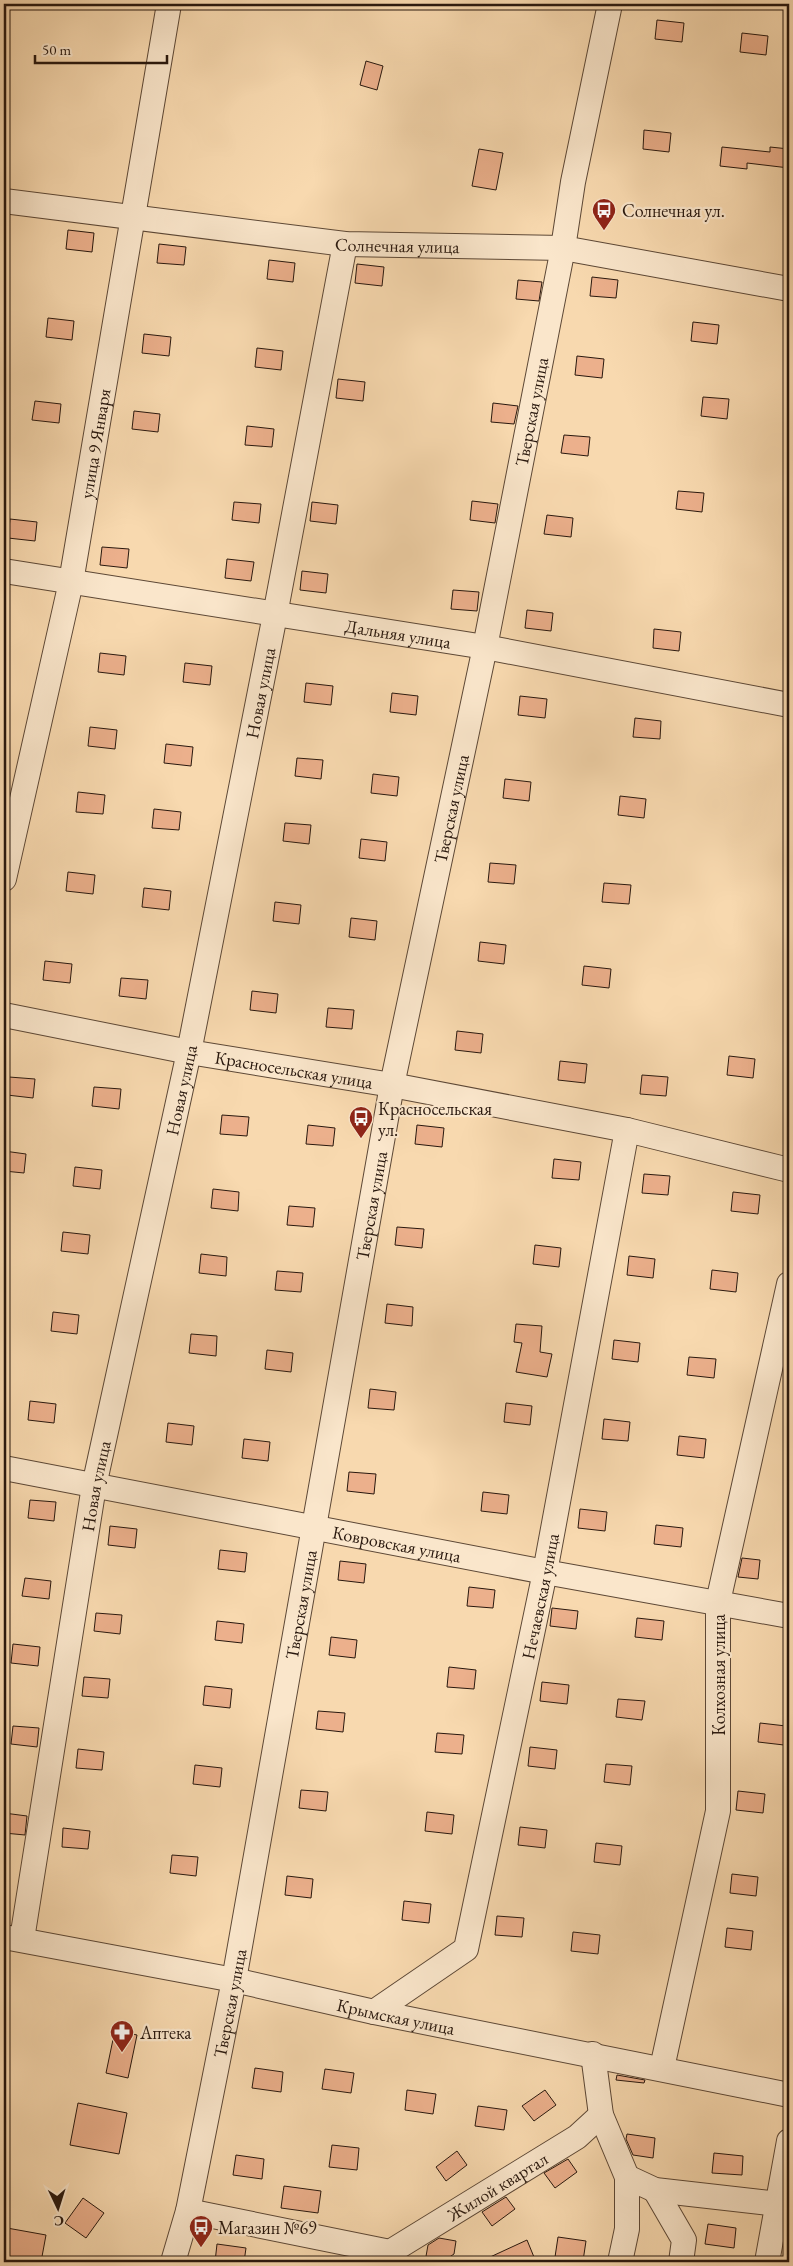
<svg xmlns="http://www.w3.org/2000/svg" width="793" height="2266" font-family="'EB Garamond',serif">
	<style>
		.building { fill: #ecb08c; stroke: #29180e }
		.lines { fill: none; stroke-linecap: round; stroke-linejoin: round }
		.minor-casing { stroke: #5d4836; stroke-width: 26 }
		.minor { stroke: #fae6cb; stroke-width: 24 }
		.labels { text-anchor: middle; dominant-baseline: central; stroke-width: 4.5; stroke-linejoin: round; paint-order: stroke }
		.poi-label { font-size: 18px; fill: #29180e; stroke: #fae6cb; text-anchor: start }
		.street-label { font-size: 18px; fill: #29180e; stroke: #fae6cb }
	</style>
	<rect width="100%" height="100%" fill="#f8d9af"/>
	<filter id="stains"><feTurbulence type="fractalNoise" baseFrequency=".004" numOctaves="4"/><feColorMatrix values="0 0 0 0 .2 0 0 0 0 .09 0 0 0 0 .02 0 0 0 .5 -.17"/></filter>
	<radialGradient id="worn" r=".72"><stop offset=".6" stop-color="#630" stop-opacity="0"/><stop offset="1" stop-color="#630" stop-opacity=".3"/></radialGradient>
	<g class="building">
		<polygon points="657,20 684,23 682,42 655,39"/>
		<polygon points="742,33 768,36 766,55 740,52"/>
		<polygon points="366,61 383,66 377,90 360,85"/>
		<polygon points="644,130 671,133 669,152 643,149"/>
		<polygon points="722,147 770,152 770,147 789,149 789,168 747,163 747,169 720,166"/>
		<polygon points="479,149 503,153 496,190 472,186"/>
		<polygon points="68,230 94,233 92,252 66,249"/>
		<polygon points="159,244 186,247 184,265 157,263"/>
		<polygon points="269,260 295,263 293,282 267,279"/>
		<polygon points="357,264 384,267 382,286 355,283"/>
		<polygon points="592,277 618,280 616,298 590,296"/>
		<polygon points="518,280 542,282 539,301 516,299"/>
		<polygon points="48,318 74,321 72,340 46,337"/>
		<polygon points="693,322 719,325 717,344 691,341"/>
		<polygon points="144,334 171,337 169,356 142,353"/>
		<polygon points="257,348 283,351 281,370 255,367"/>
		<polygon points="577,356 604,359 602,378 575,375"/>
		<polygon points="338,379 365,382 363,401 336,398"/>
		<polygon points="703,397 729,399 727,419 701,416"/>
		<polygon points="35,401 61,404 59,423 32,420"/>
		<polygon points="493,403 518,406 514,424 491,422"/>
		<polygon points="134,411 160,414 158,432 132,429"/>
		<polygon points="247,426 274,429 272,447 245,445"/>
		<polygon points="564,435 590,437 588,456 561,453"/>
		<polygon points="678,491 704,493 702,512 676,509"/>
		<polygon points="472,501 498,504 495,523 470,520"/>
		<polygon points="234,502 261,504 259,523 232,520"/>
		<polygon points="312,502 338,505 336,524 310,521"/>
		<polygon points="547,515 573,518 571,537 544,534"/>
		<polygon points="10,519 37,522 35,541 8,538"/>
		<polygon points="102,547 129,549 127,568 100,565"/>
		<polygon points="227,559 254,562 251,581 225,578"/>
		<polygon points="302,571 328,574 326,593 300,590"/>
		<polygon points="453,590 479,592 477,611 451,609"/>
		<polygon points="527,610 553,613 551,631 525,628"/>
		<polygon points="654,629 681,632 679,651 653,648"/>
		<polygon points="100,653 126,656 124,675 98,672"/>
		<polygon points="185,663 212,666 210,685 183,682"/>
		<polygon points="306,683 333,686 331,705 304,702"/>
		<polygon points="392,693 418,696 416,715 390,712"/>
		<polygon points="520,696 547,699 545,718 518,715"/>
		<polygon points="635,718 661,721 660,739 633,737"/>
		<polygon points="90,727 117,730 115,749 88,746"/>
		<polygon points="166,744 193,747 191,766 164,763"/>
		<polygon points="297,758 323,760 321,779 295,776"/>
		<polygon points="373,774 399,777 397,796 371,793"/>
		<polygon points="505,779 531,782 529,801 503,798"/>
		<polygon points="78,792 105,795 103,814 76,812"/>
		<polygon points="620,796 646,799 644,818 618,815"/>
		<polygon points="154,809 181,812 179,830 152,828"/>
		<polygon points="285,823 311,825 309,844 283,841"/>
		<polygon points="361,839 387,842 385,861 359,858"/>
		<polygon points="490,863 516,865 514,884 488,882"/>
		<polygon points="68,872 95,875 93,894 66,891"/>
		<polygon points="604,883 631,885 629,904 602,902"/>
		<polygon points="144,888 171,891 169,910 142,907"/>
		<polygon points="275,902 301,905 299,924 273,921"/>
		<polygon points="351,918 377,921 375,940 349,937"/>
		<polygon points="480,942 506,945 504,964 478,961"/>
		<polygon points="45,961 72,964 70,983 43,980"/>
		<polygon points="584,966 611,969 609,988 582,985"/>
		<polygon points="121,978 148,980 146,999 119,996"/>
		<polygon points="252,991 278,994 276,1013 250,1010"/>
		<polygon points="328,1008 354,1010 352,1029 326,1027"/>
		<polygon points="457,1031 483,1034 481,1053 455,1050"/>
		<polygon points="729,1056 755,1059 753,1078 727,1075"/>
		<polygon points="560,1061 587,1064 585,1083 558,1080"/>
		<polygon points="642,1075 668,1077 666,1096 640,1094"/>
		<polygon points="9,1077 35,1079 33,1098 7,1095"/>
		<polygon points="94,1087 121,1089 119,1109 92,1106"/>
		<polygon points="222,1115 249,1117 247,1136 220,1134"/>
		<polygon points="308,1125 335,1128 333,1146 306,1144"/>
		<polygon points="417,1125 444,1128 442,1147 415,1144"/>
		<polygon points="4,1151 26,1154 24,1173 4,1171"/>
		<polygon points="554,1159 581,1162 579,1180 552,1178"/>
		<polygon points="75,1167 102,1170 100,1189 73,1186"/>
		<polygon points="644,1174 670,1176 668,1195 642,1193"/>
		<polygon points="213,1189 239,1192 238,1211 211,1208"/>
		<polygon points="733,1192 760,1195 758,1214 731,1211"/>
		<polygon points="289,1206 315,1208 313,1227 287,1225"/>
		<polygon points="397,1227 424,1229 422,1248 395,1245"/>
		<polygon points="63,1232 90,1235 88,1254 61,1251"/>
		<polygon points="535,1245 561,1248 559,1267 533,1264"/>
		<polygon points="201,1254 227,1257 226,1276 199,1273"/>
		<polygon points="629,1256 655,1259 653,1278 627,1275"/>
		<polygon points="712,1270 738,1273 736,1292 710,1289"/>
		<polygon points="277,1271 303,1273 301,1292 275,1290"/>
		<polygon points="387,1304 413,1307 412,1326 385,1323"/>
		<polygon points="53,1312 79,1315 77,1334 51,1331"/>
		<polygon points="516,1324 542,1326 540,1352 552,1354 547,1377 516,1372 522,1343 514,1342"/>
		<polygon points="191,1334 217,1336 216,1356 189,1353"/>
		<polygon points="614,1340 640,1343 638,1362 612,1359"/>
		<polygon points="267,1350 293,1353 291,1372 265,1369"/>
		<polygon points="689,1357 716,1359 714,1378 687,1375"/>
		<polygon points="370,1389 396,1392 394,1410 368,1408"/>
		<polygon points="30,1401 56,1404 54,1423 28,1420"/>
		<polygon points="506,1403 532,1406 530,1425 504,1422"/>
		<polygon points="604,1419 630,1422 628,1441 602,1439"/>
		<polygon points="168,1423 194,1426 192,1445 166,1442"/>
		<polygon points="679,1436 706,1439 704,1458 677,1455"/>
		<polygon points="244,1439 270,1442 268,1461 242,1458"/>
		<polygon points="349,1472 376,1474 374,1494 347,1491"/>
		<polygon points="483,1492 509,1495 507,1514 481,1511"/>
		<polygon points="30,1500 56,1502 54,1521 28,1518"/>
		<polygon points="580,1509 607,1512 605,1531 578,1528"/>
		<polygon points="656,1525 683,1528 681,1547 654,1544"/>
		<polygon points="110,1526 137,1529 135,1548 108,1545"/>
		<polygon points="220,1550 247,1553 245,1572 218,1569"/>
		<polygon points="742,1558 760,1560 758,1579 738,1577"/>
		<polygon points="340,1561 366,1564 364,1583 338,1580"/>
		<polygon points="25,1578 51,1581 49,1599 22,1596"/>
		<polygon points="469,1587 495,1590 493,1608 467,1606"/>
		<polygon points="552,1608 578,1611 576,1629 550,1626"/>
		<polygon points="96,1613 122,1615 120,1634 94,1631"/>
		<polygon points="637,1618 664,1621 662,1640 635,1637"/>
		<polygon points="217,1621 244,1624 242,1643 215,1640"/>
		<polygon points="331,1637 357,1640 355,1658 329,1655"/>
		<polygon points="13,1644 40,1647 38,1666 11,1663"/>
		<polygon points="449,1667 476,1670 474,1689 447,1687"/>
		<polygon points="84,1677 110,1679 108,1698 82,1696"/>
		<polygon points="542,1682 569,1685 567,1704 540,1701"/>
		<polygon points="205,1686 232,1689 230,1708 203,1705"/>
		<polygon points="618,1699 645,1701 642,1720 616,1717"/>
		<polygon points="318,1711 345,1713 343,1732 316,1729"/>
		<polygon points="760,1723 786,1726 784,1745 758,1742"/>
		<polygon points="13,1726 39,1728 37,1747 11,1744"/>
		<polygon points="437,1733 464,1735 462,1754 435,1752"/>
		<polygon points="530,1747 557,1750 555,1769 528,1766"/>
		<polygon points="78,1749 104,1752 102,1770 76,1768"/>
		<polygon points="606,1764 632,1766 630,1785 604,1782"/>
		<polygon points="195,1765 222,1768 220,1787 193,1784"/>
		<polygon points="301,1790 328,1792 326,1811 299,1808"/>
		<polygon points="738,1791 765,1794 763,1813 736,1810"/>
		<polygon points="427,1812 454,1815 452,1834 425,1831"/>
		<polygon points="4,1813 27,1816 25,1835 4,1833"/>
		<polygon points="520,1827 547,1830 545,1848 518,1845"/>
		<polygon points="63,1828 90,1831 88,1849 62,1847"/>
		<polygon points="596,1843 622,1846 620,1865 594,1862"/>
		<polygon points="172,1855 198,1857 196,1876 170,1873"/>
		<polygon points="732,1874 758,1877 756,1896 730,1893"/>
		<polygon points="287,1876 313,1879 311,1898 285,1895"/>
		<polygon points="404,1901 431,1904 429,1923 402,1920"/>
		<polygon points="497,1916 524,1918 522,1937 495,1935"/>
		<polygon points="727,1928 753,1931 751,1950 725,1947"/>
		<polygon points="573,1932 600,1935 598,1954 571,1951"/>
		<polygon points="115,2030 137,2035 128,2078 106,2073"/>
		<polygon points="255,2068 283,2072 281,2092 252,2088"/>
		<polygon points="325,2069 354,2073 351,2093 322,2089"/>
		<polygon points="617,2075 645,2080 644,2083 616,2080"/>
		<polygon points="407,2090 436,2094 433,2114 405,2110"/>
		<polygon points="545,2090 556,2105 534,2121 522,2106"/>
		<polygon points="78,2103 127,2113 119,2154 70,2145"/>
		<polygon points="478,2106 507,2110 504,2130 475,2126"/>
		<polygon points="627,2134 655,2138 653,2158 633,2155 626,2139"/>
		<polygon points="332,2145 359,2148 357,2170 329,2167"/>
		<polygon points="457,2151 467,2165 446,2181 436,2167"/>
		<polygon points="714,2153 743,2156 742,2175 712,2173"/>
		<polygon points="236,2155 264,2159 262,2179 233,2175"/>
		<polygon points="568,2159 577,2172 555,2188 544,2173"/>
		<polygon points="284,2186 321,2191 318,2213 281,2208"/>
		<polygon points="506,2197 515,2209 492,2226 482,2212"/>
		<polygon points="83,2198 104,2213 86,2238 65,2223"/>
		<polygon points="708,2224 736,2228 734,2248 705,2244"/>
		<polygon points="7,2228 46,2235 41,2262 4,2262"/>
		<polygon points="558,2237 586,2241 583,2261 555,2257"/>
		<polygon points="439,2238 456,2241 454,2254 442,2262 425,2262 428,2245"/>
		<polygon points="527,2240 536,2262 507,2262 505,2258 488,2258"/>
		<polygon points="217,2244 246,2248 244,2262 215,2262"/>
	</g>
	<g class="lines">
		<g class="minor-casing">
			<g id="minor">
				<path id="s1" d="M4 201 345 244 563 248 789 289"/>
				<path id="s2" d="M4 571 485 647 789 705"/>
				<path id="s3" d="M4 879 71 582 169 4"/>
				<path id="s4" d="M4 1015 189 1052 392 1085 627 1130 789 1170"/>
				<path id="s5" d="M4 1468 545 1572 789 1616"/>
				<path id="s6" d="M4 1937 234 1980 374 2012 789 2095"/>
				<path id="s7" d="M22 1939 94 1486 189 1052 275 615 345 244"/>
				<path id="s8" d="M374 2012 466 1949 545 1572 627 1130"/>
				<polyline points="593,2054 601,2115 627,2177 627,2229 620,2262"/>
				<polyline points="662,2068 718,1811 718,1602 789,1284"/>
				<polyline points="627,2177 655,2190 778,2204"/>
				<polyline points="655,2190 684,2240 681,2262"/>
				<path id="s9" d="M188 2211 390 2252 577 2137 601 2115"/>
				<path id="s10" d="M173 2262 188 2211 234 1980 392 1085 485 647 563 248 573 182 610 4"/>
				<polyline points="767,2262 789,2141"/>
			</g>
		</g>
		<use href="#minor" class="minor"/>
	</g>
	<defs>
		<g id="bus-pin" transform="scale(1.25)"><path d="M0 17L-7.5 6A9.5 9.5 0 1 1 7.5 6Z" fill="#8f2418" stroke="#fae6cb"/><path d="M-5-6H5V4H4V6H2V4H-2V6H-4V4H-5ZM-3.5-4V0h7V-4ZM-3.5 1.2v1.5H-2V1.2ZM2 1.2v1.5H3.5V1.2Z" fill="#fff"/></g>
		<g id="pharmacy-pin" transform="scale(1.25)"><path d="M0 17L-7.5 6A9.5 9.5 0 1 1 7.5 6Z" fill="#8f2418" stroke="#fae6cb"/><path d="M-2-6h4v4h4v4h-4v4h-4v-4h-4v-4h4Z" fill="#fff"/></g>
	</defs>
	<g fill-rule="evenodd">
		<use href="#bus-pin" x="604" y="210"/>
		<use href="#bus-pin" x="361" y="1118"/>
		<use href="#pharmacy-pin" x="122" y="2032"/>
		<use href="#bus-pin" x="201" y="2227"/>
	</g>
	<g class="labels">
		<g class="poi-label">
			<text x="622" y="210">Солнечная ул.</text>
			<text x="378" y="1108">Красносельская<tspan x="378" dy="21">ул.</tspan></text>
			<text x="140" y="2032">Аптека</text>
			<text x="218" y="2227">Магазин №69</text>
		</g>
		<g class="street-label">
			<text stroke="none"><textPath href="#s1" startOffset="396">Солнечная улица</textPath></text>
			<text stroke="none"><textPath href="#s10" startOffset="1885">Тверская улица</textPath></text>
			<text stroke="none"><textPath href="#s3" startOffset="445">улица 9 Января</textPath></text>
			<text stroke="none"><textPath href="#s2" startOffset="399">Дальняя улица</textPath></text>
			<text stroke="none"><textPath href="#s7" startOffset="1269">Новая улица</textPath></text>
			<text stroke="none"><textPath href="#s10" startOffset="1480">Тверская улица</textPath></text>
			<text stroke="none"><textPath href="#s4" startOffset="295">Красносельская улица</textPath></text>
			<text stroke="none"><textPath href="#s7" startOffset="864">Новая улица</textPath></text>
			<text stroke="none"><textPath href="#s10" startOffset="1075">Тверская улица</textPath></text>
			<text stroke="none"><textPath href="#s7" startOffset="459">Новая улица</textPath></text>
			<text stroke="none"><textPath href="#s5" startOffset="400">Ковровская улица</textPath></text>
			<text stroke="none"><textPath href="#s8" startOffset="472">Нечаевская улица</textPath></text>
			<text stroke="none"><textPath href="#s10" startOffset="670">Тверская улица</textPath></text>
			<text transform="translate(718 1675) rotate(-90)">Колхозная улица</text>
			<text stroke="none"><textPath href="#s10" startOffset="265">Тверская улица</textPath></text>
			<text stroke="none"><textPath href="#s6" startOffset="400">Крымская улица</textPath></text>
			<text stroke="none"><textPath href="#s9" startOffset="332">Жилой квартал</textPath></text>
		</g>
	</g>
	<rect width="793" height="2266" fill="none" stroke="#f8d9af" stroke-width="20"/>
	<rect x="5" y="5" width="783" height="2256" fill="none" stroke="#29180e" stroke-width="2.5"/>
	<rect x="10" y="10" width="773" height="2246" fill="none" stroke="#29180e"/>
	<g transform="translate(58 2208) rotate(176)" stroke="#fae6cb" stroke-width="4" paint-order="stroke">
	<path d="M0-4L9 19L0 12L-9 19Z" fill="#29180e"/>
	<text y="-8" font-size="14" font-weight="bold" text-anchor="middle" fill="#29180e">С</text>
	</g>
	<path d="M35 55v8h132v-8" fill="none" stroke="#29180e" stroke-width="2.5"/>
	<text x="42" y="55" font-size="15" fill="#29180e" stroke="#fae6cb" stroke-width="4" paint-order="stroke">50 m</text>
	<rect width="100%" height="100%" filter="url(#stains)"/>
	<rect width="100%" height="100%" fill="url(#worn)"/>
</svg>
